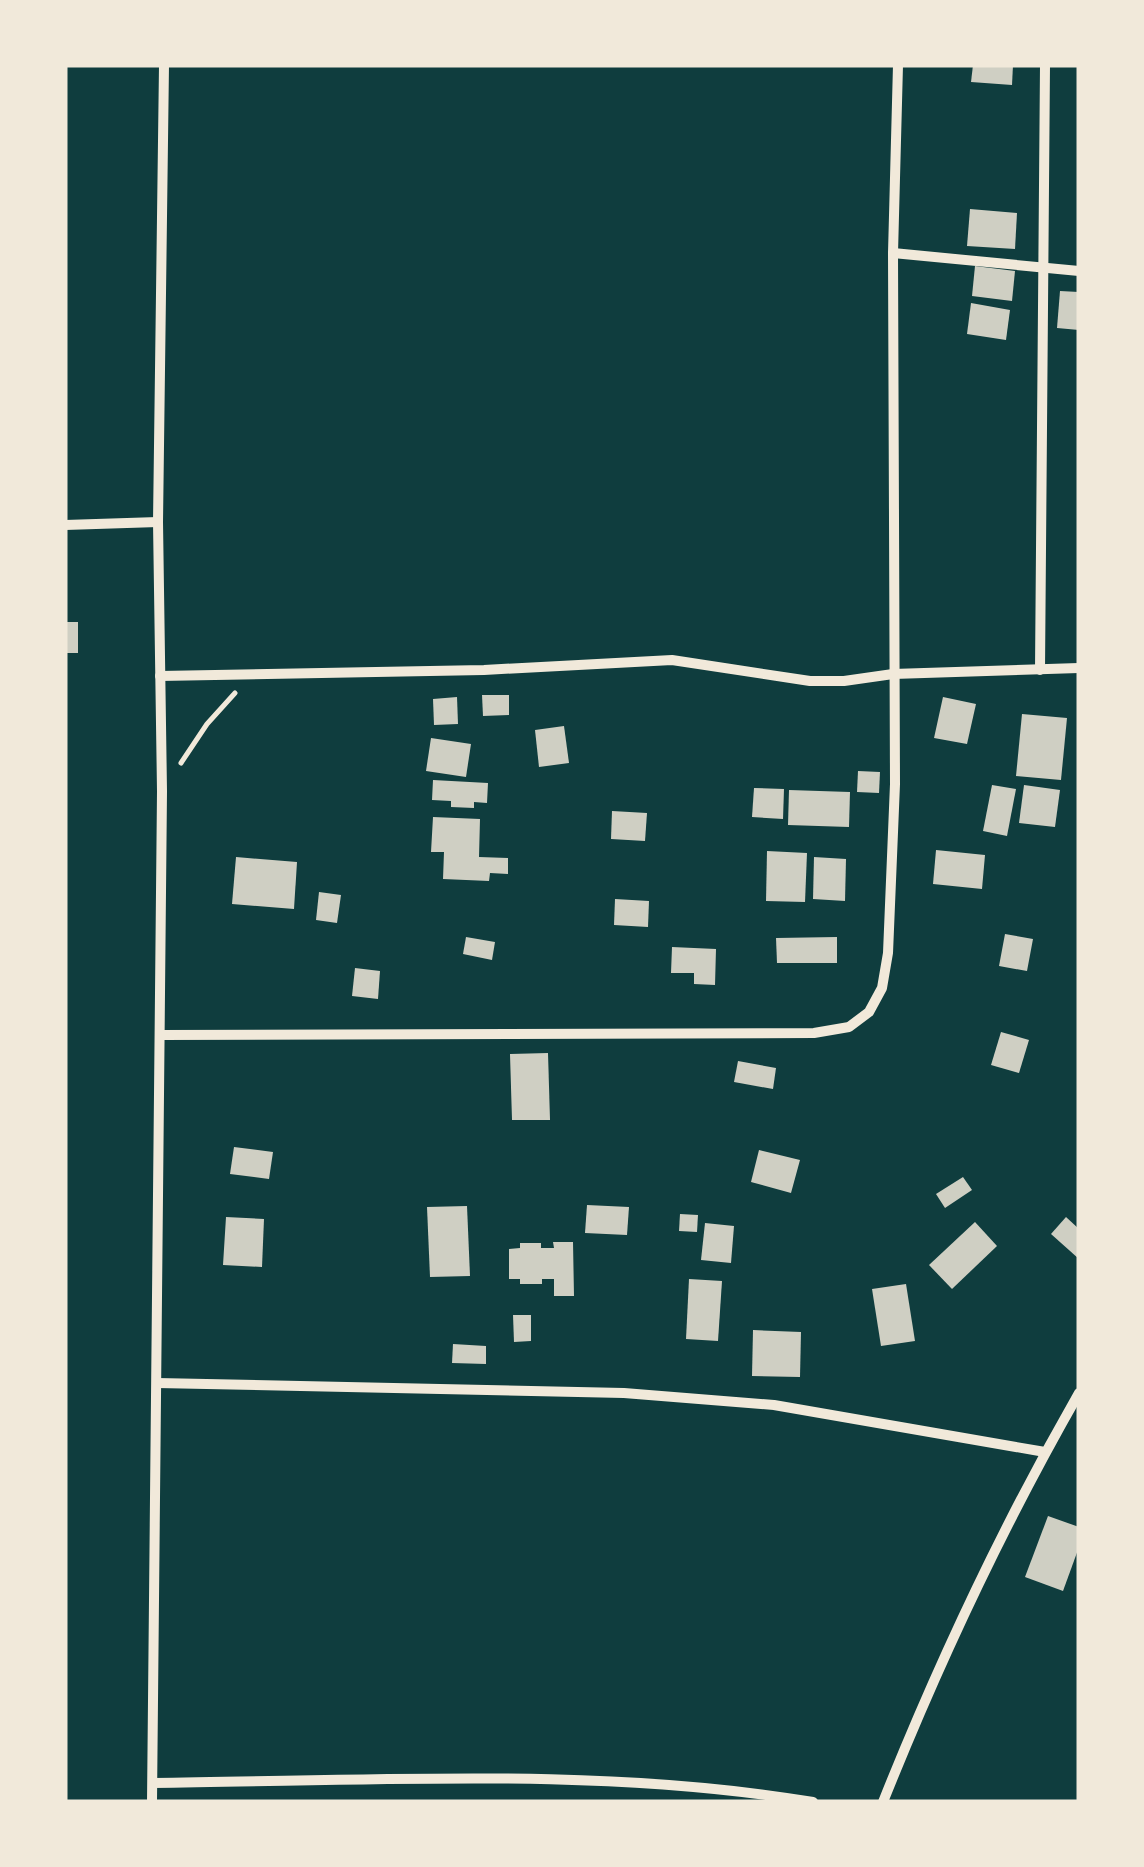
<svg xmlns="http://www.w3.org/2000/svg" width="1144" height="1867" font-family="'Fira Sans',sans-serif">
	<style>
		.building { fill: #cfcfc3 }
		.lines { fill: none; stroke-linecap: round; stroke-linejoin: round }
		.path { stroke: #f1e9da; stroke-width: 5 }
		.minor { stroke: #f1e9da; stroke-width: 10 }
	</style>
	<rect width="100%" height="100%" fill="#0f3d3e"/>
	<g class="building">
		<polygon points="973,65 1013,65 1012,85 971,82"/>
		<polygon points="970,209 1017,213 1015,249 967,246"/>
		<polygon points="975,266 1015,271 1012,301 972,296"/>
		<polygon points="1060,291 1079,292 1079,330 1057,328"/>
		<polygon points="971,303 1010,310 1006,340 967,334"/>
		<rect x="65" y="622" width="13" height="31"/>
		<polygon points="482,695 509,695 509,715 483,716"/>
		<polygon points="457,697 458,724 434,725 433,699"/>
		<polygon points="943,697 976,704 967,744 934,738"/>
		<polygon points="1022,714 1067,718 1061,780 1016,776"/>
		<polygon points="564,726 569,763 539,767 535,730"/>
		<polygon points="431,738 471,744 466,777 426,771"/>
		<polygon points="858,771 880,772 879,793 857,792"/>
		<polygon points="433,780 488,783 487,803 474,802 474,808 451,807 451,801 432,800"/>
		<polygon points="992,785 1016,789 1007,836 983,831"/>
		<polygon points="1024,785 1060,790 1055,827 1019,823"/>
		<polygon points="754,788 784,789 783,819 752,817"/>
		<polygon points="789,790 850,792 849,827 788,825"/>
		<polygon points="612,811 647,813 645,841 611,839"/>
		<polygon points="433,817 480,819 479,857 508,858 508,874 490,873 489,881 443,879 444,852 431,852"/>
		<polygon points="936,850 985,855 982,889 933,884"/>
		<polygon points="767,851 807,853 805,902 766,901"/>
		<polygon points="236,857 297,862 294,909 232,904"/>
		<polygon points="814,857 846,859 845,901 813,899"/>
		<polygon points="319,892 341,895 337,923 316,920"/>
		<polygon points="615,899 649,901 648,927 614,925"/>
		<polygon points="1005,934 1033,939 1027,971 999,966"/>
		<polygon points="466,937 495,942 492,960 463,954"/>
		<polygon points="837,937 837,963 777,963 776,938"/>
		<polygon points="672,947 716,949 715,985 694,984 694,973 671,973"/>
		<polygon points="355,968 380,971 378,999 352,996"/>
		<polygon points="1001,1032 1029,1040 1019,1073 991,1065"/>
		<polygon points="548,1053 550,1120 512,1120 510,1054"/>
		<polygon points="738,1061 776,1068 773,1089 734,1082"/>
		<polygon points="234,1147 273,1152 269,1179 230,1174"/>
		<polygon points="759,1150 800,1160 791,1193 751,1182"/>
		<polygon points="963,1177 972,1190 945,1208 936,1194"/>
		<polygon points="587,1205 629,1207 627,1235 585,1233"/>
		<polygon points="467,1206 470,1276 430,1277 427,1207"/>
		<polygon points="680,1214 698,1215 697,1232 679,1231"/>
		<polygon points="226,1217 264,1219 262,1267 223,1265"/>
		<polygon points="1066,1217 1079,1229 1079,1259 1051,1234"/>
		<polygon points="975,1222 997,1246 952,1289 929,1265"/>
		<polygon points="705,1223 734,1226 731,1263 701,1260"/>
		<polygon points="553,1242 573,1242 574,1296 554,1296 554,1279 542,1279 542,1284 520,1284 520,1279 509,1279 509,1249 520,1248 520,1243 541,1243 541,1248 554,1248"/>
		<polygon points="689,1279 722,1281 718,1341 686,1339"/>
		<polygon points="906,1284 915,1341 881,1346 872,1289"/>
		<polygon points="513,1315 531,1315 531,1341 514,1342"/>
		<polygon points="753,1330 801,1332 800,1377 752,1376"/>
		<polygon points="453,1344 486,1346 486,1364 452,1363"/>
		<polygon points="1048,1516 1079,1527 1079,1547 1063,1591 1025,1577"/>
	</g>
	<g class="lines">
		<polyline class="path" points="181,763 207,724 235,693"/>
		<g class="minor">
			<polyline points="893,253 1079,271"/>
			<polyline points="65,525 158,522"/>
			<polyline points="1040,670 1045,65"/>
			<polyline points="160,676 484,670 672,660 810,681 844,681 893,674 1079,668"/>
			<polyline points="160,1035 814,1033 849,1027 869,1012 882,988 888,953 895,784 893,253 898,65"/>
			<polyline points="157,1383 624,1393 774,1405 1045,1452"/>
			<path d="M153 1783C369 1781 599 1766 813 1802"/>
			<polyline points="152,1802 162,791 158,522 164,65"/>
			<path d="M883 1802C939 1662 1004 1524 1079 1393"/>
		</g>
	</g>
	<rect width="1144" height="1867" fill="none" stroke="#f1e9da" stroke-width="135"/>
</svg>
